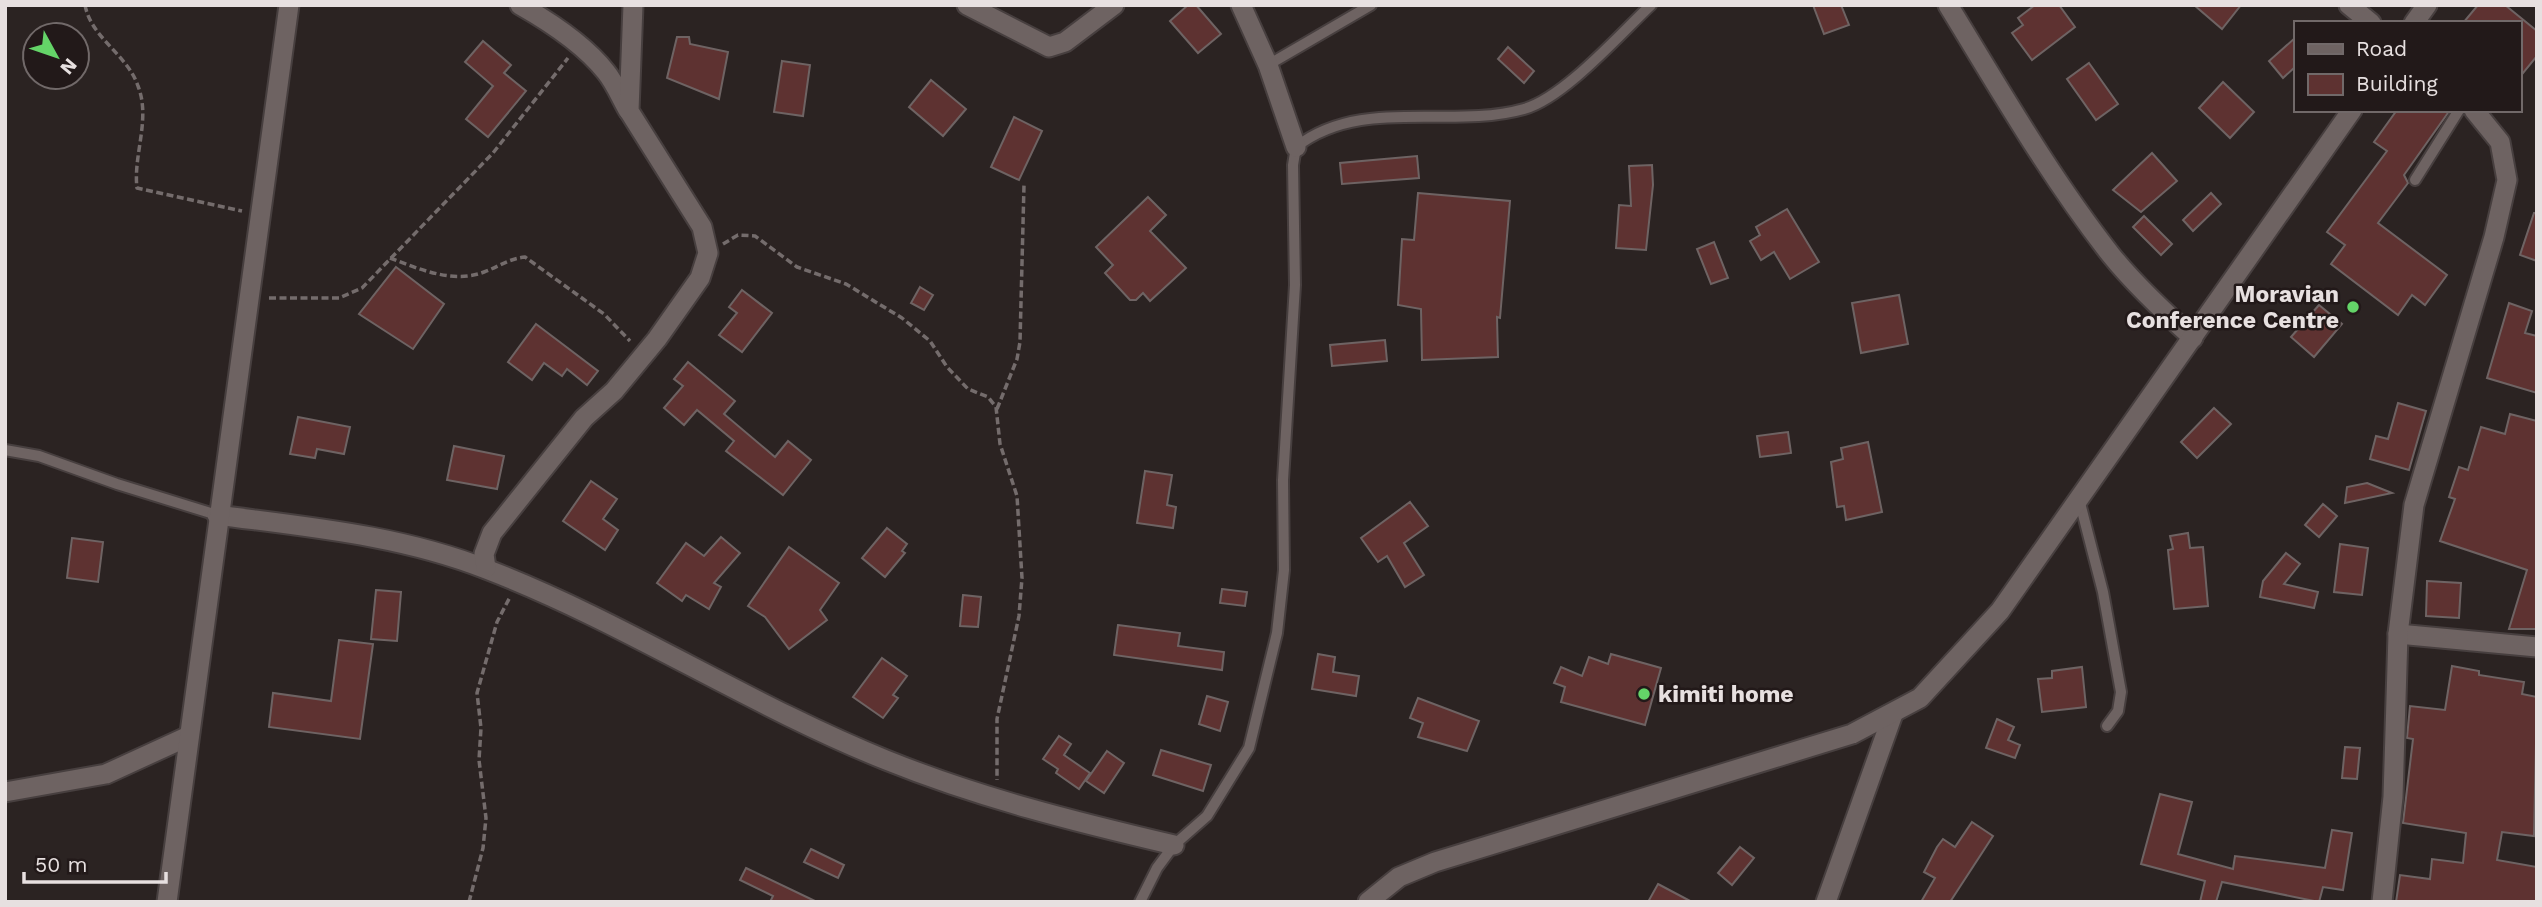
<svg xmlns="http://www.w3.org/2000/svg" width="2542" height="907" font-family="'Work Sans',sans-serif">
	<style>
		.building { fill: #5e3231; stroke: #6e6363; stroke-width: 2 }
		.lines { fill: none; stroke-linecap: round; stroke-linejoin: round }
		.service-casing { stroke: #473f3f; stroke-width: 14 }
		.minor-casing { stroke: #473f3f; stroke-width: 23 }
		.tertiary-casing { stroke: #473f3f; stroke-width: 23 }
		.path { stroke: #746c6c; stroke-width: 3.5; stroke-dasharray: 7 3.5; stroke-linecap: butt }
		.service { stroke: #6e6362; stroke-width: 10 }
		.minor { stroke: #6e6362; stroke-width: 19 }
		.tertiary { stroke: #6e6362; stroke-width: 19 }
		.poi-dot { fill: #64d468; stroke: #221919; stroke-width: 2.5 }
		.labels { text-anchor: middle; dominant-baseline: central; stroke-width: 5; stroke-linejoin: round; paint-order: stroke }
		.poi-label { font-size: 23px; font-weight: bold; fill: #e7e0e0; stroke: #221919; text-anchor: end }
	</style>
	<rect width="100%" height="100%" fill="#2b2322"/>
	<g class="building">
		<polygon points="1188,5 1196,5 1221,34 1198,53 1170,21"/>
		<polygon points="1813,5 1841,5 1849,25 1824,34"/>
		<polygon points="2035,5 2059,5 2075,27 2032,60 2012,33 2023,25 2018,18"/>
		<polygon points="2194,5 2241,5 2222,29"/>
		<polygon points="2478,5 2505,5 2537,31 2537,56 2519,78 2519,23 2463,23"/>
		<polygon points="677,37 689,37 690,44 728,52 719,99 667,78"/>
		<polygon points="2295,38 2295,67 2283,78 2269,61"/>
		<polygon points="483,41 511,65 504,73 526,91 488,137 466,119 493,86 465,62"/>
		<polygon points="1508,47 1534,71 1524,83 1498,59"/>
		<polygon points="782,61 810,65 803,116 774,112"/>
		<polygon points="2089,63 2118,104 2096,120 2067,79"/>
		<polygon points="931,80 966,109 943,136 909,107"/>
		<polygon points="2223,82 2254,112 2230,138 2199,108"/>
		<polygon points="2397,110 2450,110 2404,175 2408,183 2378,223 2447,275 2425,305 2412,295 2398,315 2331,264 2345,245 2327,232 2387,151 2374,142"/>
		<polygon points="1014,117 1042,131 1019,180 991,167"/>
		<polygon points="2152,153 2177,181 2141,212 2113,190"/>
		<polygon points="1417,156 1419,178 1342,184 1340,163"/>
		<polygon points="1652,165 1653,185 1646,250 1616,248 1619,205 1631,206 1629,166"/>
		<polygon points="1418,193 1510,201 1500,318 1497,317 1498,357 1422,360 1421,309 1398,305 1402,239 1414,240"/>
		<polygon points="2211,193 2221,204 2193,231 2183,220"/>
		<polygon points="1148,197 1166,215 1150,231 1186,268 1150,301 1143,293 1136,300 1130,300 1105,273 1113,265 1096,247"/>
		<polygon points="1787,209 1819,262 1790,279 1774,252 1761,260 1750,241 1760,235 1756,227"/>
		<polygon points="2534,213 2537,213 2537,261 2520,255"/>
		<polygon points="2144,216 2172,244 2161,255 2133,227"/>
		<polygon points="1714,242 1728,278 1711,284 1697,249"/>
		<polygon points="396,267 444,304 413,349 359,314"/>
		<polygon points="920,287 933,295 924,310 911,303"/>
		<polygon points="742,290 772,313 742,352 719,335 737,313 729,307"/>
		<polygon points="1899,295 1908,344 1861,353 1852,303"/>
		<polygon points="2509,303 2532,311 2525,333 2537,336 2537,393 2487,378"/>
		<polygon points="2319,305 2342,324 2314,357 2291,337"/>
		<polygon points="536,324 598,371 587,385 567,369 562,376 544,363 532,380 508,362"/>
		<polygon points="1385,340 1387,361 1332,366 1330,345"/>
		<polygon points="688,362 735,401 724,414 775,457 788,441 811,460 783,495 726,451 734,441 697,410 684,425 664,408 683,386 674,379"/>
		<polygon points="2398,403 2426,411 2409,470 2370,459 2376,436 2388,439"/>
		<polygon points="2214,408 2231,424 2197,458 2181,442"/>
		<polygon points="2510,414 2537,421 2537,629 2509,629 2527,570 2440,541 2455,499 2449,497 2459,467 2468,470 2481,427 2505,434"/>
		<polygon points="298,417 350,427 344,454 317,449 315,458 290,454"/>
		<polygon points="1788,432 1791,453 1760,457 1757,436"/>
		<polygon points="1868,442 1882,512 1846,520 1844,506 1837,507 1831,462 1843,459 1841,448"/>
		<polygon points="454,446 504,456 497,489 447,480"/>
		<polygon points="1145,471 1172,475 1167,505 1176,507 1173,528 1137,523"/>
		<polygon points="591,481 617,499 603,519 618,530 605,550 563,521"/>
		<polygon points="2367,483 2392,493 2345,503 2347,487"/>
		<polygon points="1410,502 1428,526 1404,543 1424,575 1405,587 1387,556 1378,562 1361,538"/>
		<polygon points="2323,504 2337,516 2319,537 2305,525"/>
		<polygon points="887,528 907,544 902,551 905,553 885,577 862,558"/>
		<polygon points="2188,533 2190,548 2203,547 2208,606 2174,609 2168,550 2173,549 2170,536"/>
		<polygon points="721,537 740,553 714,583 721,587 709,609 686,595 682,601 657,583 686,543 704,556"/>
		<polygon points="72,538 103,542 98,582 67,578"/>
		<polygon points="2340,544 2368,548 2362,595 2334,592"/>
		<polygon points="789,547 839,583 820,610 827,620 789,649 765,617 748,606"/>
		<polygon points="2286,553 2300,564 2284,584 2318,592 2314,608 2260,597 2263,581"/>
		<polygon points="2427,581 2461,583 2459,618 2426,616"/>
		<polygon points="1222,589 1247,592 1245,606 1220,603"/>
		<polygon points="376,590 401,592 397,641 371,639"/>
		<polygon points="963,595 981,597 978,627 960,626"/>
		<polygon points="1118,625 1180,633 1178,646 1224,652 1222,670 1114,655"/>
		<polygon points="339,640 373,644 360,739 269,727 273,693 331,701"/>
		<polygon points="1318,654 1335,657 1333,672 1359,676 1356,696 1312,689"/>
		<polygon points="1611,654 1661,668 1645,725 1561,702 1565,687 1554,683 1561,667 1582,676 1589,657 1608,664"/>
		<polygon points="882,658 907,676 893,695 898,698 883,718 853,697"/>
		<polygon points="2452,666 2479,671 2479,675 2524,682 2522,694 2537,697 2534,836 2502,832 2497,860 2537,867 2537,902 2396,902 2400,875 2430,879 2432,859 2463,863 2466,833 2403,823 2413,739 2407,738 2410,706 2445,710"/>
		<polygon points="2082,667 2086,707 2042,712 2038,679 2052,678 2052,671"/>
		<polygon points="1207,696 1228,702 1220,731 1199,724"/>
		<polygon points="1418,698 1479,721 1467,751 1418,737 1423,723 1410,718"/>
		<polygon points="1997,719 2014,727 2008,740 2020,745 2015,758 1986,748"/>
		<polygon points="1059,736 1071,744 1064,755 1090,773 1079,789 1056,773 1058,769 1043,759"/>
		<polygon points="2345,747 2360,748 2357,779 2342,778"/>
		<polygon points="1161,750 1211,765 1203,791 1153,775"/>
		<polygon points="1107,751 1124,763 1104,793 1086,781"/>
		<polygon points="2160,794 2192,802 2178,854 2233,869 2235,856 2325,868 2332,830 2352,833 2343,890 2323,887 2319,902 2222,882 2216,902 2200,902 2205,881 2141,864"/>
		<polygon points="1972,822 1993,836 1950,902 1921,902 1935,878 1924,872 1937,847 1943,839 1955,847"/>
		<polygon points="1740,847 1754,858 1732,885 1718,873"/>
		<polygon points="811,849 844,865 838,878 804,862"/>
		<polygon points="746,868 817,902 770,902 773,896 740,880"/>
		<polygon points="1658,884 1692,902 1648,902"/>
	</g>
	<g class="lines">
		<g class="service-casing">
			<g id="service">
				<polyline points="1268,65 1371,5"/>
				<polyline points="2415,180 2459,110"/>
				<polyline points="5,450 39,456 117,484 217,515"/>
				<polyline points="2079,499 2103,592 2121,692 2118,711 2107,726"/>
				<path d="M1140 902 1157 868 1174 845 1207 816 1249 748 1277 633 1284 570 1283 480 1295 285 1293 165 1296 147C1361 96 1450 130 1524 109 1564 98 1620 34 1651 5"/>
			</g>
		</g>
		<g class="minor-casing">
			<g id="minor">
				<path d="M520 5C550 22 584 44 606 72 615 83 621 98 628 110"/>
				<polyline points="967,5 1049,47 1065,42 1114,5"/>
				<polyline points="1241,5 1268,65 1296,147"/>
				<path d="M1948 5C2000 90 2050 177 2111 255 2135 285 2164 312 2193 338"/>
				<polyline points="2349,5 2371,23"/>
				<path d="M217 515C307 527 400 535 486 569 624 622 749 705 886 760 980 798 1076 822 1174 845"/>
				<polyline points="486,568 484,554 492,533 584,418 614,391 657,339 700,278 708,253 702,227 629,111 633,5"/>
				<polyline points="2398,634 2537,647"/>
				<polyline points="5,792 106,774 189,736"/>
				<polyline points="1826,902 1893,714"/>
				<polyline points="2382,902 2393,797 2398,634 2414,505 2494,237 2507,180 2500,142 2474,110"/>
			</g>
		</g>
		<g class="tertiary-casing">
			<g id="tertiary">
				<polyline points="2414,23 2427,5"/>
				<polyline points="167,902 289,5"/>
				<polyline points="1368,902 1399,877 1435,862 1852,734 1920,698 2000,611 2352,110"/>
			</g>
		</g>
		<g class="path">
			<path d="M85 5C91 38 127 54 138 86 151 119 133 155 137 188L242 211"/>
			<polyline points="723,244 738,235 755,236 797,267 846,284 902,318 930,341 947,367 968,389 988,397 996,407 1000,444 1017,496 1022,578 1019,616 997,719 997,780"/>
			<path d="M390 258C419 269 453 284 484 272 500 266 508 259 525 257L604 314 630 341"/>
			<polyline points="269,298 339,298 362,288 493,153 568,58"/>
			<polyline points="997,409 1017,359 1020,342 1024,185"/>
			<polyline points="469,902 483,848 486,818 479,760 481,728 477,693 497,622 510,597"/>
		</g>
		<use href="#service" class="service"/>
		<use href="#minor" class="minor"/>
		<use href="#tertiary" class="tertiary"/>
	</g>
	<g class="poi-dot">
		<circle cx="2353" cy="307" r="7"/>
		<circle cx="1644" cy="694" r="7"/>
	</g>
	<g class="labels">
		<g class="poi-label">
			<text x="2339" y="294">Moravian<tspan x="2339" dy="26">Conference Centre</tspan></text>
			<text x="1658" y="694" text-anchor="start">kimiti home</text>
		</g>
	</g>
	<rect width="2542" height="907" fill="none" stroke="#e7e0e0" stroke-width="14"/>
	<rect x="2294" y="21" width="228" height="91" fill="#221919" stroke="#716969" stroke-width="2"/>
	<rect x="2308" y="44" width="35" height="10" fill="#6e6362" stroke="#716969" stroke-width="2"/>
	<text x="2356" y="56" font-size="21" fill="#e7e0e0">Road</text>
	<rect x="2308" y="74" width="35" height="21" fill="#5e3231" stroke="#716969" stroke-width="2"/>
	<text x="2356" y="91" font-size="21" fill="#e7e0e0">Building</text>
	<g transform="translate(56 56) rotate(130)"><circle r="33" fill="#221919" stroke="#716969" stroke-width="2"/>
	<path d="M0-5L12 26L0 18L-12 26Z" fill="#64d468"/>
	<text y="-10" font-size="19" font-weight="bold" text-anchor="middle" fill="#e7e0e0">N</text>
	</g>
	<path d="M24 872v10h142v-10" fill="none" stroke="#e7e0e0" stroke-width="3.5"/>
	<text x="35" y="872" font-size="21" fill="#e7e0e0" stroke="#221919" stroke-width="5" paint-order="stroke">50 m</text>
</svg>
